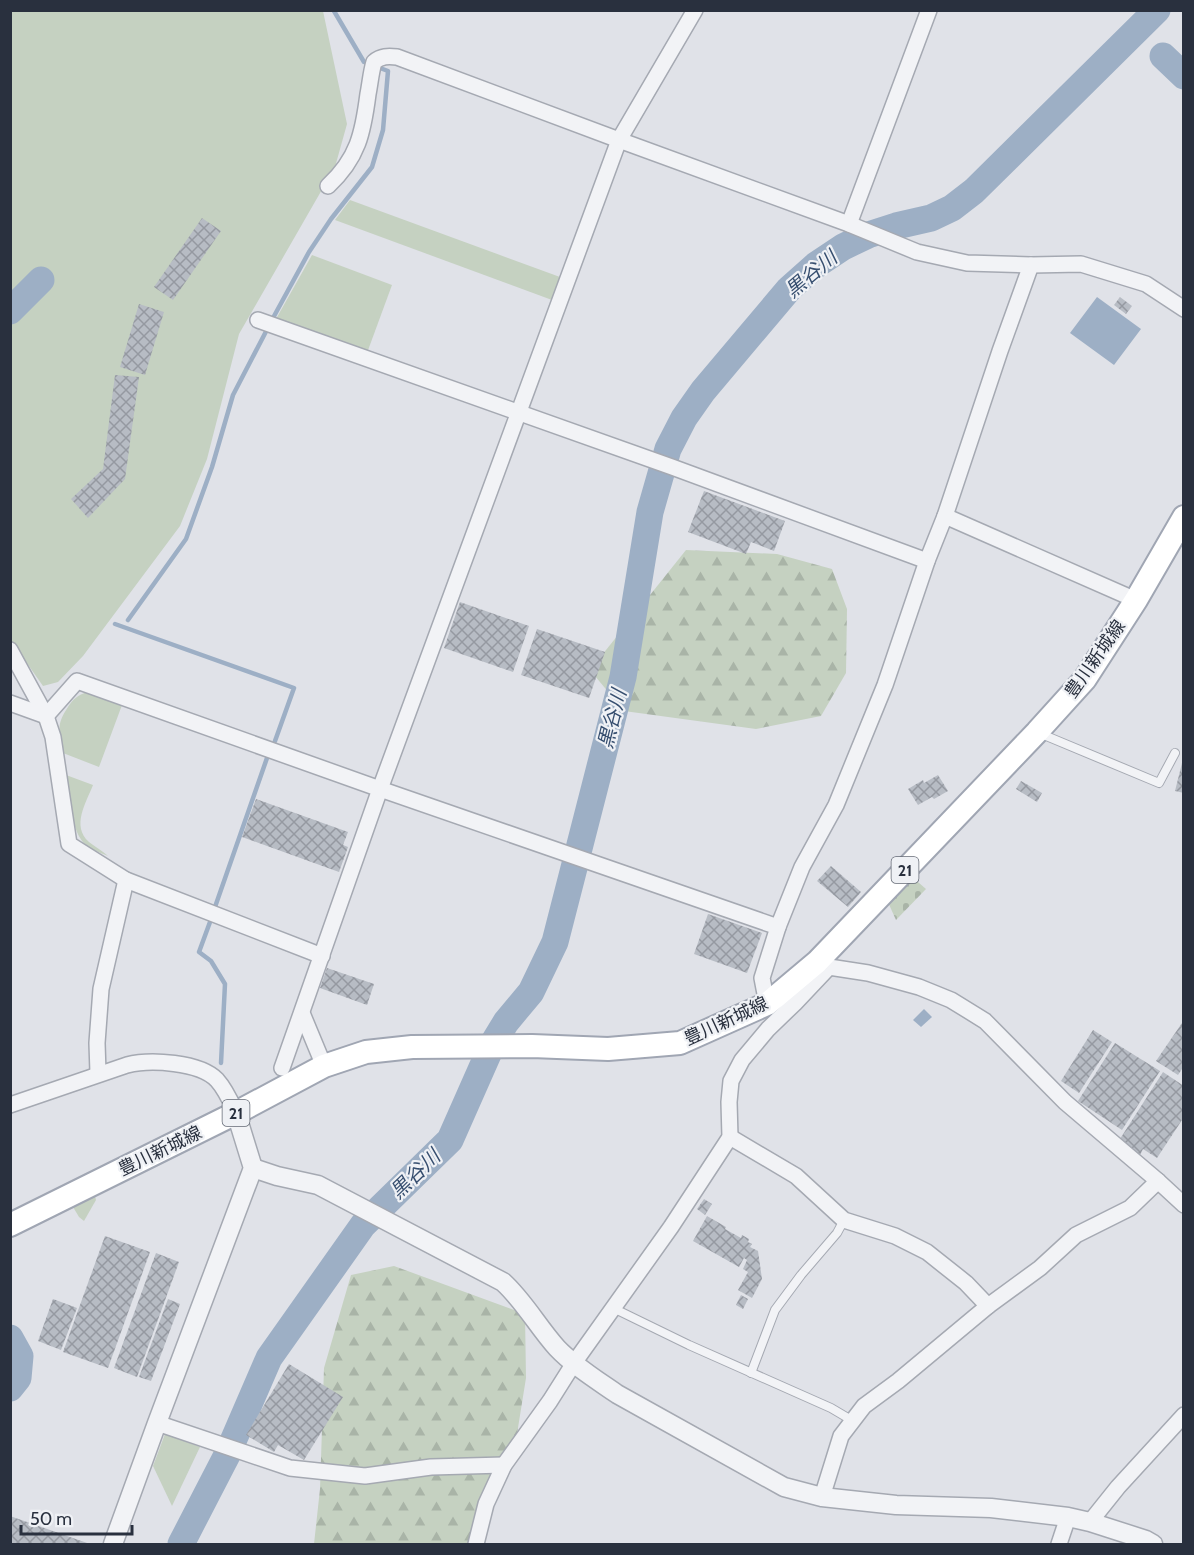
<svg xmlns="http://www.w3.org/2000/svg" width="1194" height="1555" font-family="Cabin,'Noto Sans JP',sans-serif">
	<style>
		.green { fill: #c5d1c1 }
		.forest { fill: url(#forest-firs) }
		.cemetery { fill: url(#cemetery-stones) }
		.water { fill: #9dafc5 }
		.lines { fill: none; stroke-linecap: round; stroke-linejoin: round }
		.stream { stroke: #9dafc5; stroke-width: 4.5 }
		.river { stroke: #9dafc5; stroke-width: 27 }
		.building { fill: url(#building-cross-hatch) }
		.service-casing { stroke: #a5a9b2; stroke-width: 10 }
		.minor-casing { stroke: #a5a9b2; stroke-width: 18 }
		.tertiary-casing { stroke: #a5a9b2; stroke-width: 21 }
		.primary-casing { stroke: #a0a6b3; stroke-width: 26 }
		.service { stroke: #f2f3f6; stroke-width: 8 }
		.minor { stroke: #f2f3f6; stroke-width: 15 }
		.tertiary { stroke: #f2f3f6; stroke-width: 18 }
		.primary { stroke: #fff; stroke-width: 22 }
		.labels { text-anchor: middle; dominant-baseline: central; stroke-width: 4.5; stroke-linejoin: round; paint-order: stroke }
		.shield { fill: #eff1f5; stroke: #646a75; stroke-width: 1.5 }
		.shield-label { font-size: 16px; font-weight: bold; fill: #29303e }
		.street-label { font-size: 18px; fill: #29303e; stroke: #eff1f5 }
		.water-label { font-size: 20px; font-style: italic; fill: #364e6f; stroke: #eff1f5 }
	</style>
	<defs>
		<pattern id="forest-firs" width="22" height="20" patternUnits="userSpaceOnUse" patternTransform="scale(1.5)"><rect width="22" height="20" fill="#c5d1c1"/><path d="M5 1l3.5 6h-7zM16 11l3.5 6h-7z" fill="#a9b4a7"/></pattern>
		<pattern id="cemetery-stones" width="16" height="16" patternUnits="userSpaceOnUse" patternTransform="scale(1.5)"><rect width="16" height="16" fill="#c5d1c1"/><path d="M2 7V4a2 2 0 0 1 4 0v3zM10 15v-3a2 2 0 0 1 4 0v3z" fill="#a9b4a7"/></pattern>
		<pattern id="building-cross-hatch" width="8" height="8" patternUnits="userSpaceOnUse" patternTransform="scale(1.5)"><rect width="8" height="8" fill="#b7bcc4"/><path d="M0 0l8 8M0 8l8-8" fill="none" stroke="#9599a1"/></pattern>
	</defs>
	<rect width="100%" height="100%" fill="#e0e2e8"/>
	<g class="green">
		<polygon points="10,11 323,11 347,124 335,167 239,334 207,459 180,526 83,656 58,682 43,686 10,639"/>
		<polygon points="350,200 560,277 552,300 335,220"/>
		<polygon points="312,255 392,285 367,353 276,319"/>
		<path d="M87 692 122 705 99 767 63 753C60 732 55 726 68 707 73 699 78 695 87 692Z"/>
		<path d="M66 775 93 785C86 803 71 826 89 842 95 847 103 851 108 856 101 853 92 850 86 845 71 833 69 794 66 775Z"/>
		<polygon points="94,1192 96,1200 84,1221 79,1217 70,1202"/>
		<polygon points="165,1434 200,1447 172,1506 153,1466"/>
	</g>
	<g class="forest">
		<polygon points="686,550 777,554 832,569 847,609 846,673 821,716 756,729 624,711 590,670"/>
		<polygon points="394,1266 525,1314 526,1378 517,1434 490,1499 468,1544 314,1544 320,1489 324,1368 351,1275"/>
	</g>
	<polygon class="cemetery" points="911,876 926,889 896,920 887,900"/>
	<g class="water">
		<polygon points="1097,297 1141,329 1114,365 1070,333"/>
		<polygon points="924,1009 932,1017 921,1027 913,1020"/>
	</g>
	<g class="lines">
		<g class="stream">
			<polyline points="128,620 186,539 212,467 233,395 273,318 309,252 331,219 372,167 383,130 388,71 364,62 334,11"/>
			<polyline points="115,624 294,688 275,741"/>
			<polyline points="215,907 267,758"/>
			<polyline points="210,922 199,952 211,961 225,984 221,1063"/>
		</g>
		<g class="river">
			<polyline points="1163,56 1184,76"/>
			<polyline points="10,311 41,280"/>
			<polyline points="10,1338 20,1356 18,1378 10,1388"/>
			<polyline points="181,1544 227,1455 269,1358 363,1225 450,1140 492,1045 506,1022 531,992 555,942 623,677 650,512 668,449 684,418 703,391 789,289 816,265 843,247 868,235 896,226 931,218 952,208 974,191 1157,10"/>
		</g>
	</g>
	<g class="building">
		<polygon points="202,218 221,231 173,300 154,287"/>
		<polygon points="1120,297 1132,306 1126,314 1114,305"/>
		<polygon points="139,304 164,312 145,375 120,367"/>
		<polygon points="115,375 139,377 125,479 88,518 71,499 103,469"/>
		<polygon points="704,491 785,521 774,551 751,542 746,554 688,532"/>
		<polygon points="460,602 529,626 513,672 444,648"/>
		<polygon points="537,629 605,652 589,698 521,675"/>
		<polygon points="1183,759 1184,759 1184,793 1175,791"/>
		<polygon points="938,775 948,791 934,799 932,797 918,805 908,789 923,780 924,783"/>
		<polygon points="1021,781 1042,793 1037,802 1016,789"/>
		<polygon points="256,799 348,832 343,845 348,847 339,872 242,837"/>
		<polygon points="831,866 861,892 848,907 817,881"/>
		<polygon points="708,914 762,933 747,973 694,954"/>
		<polygon points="327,968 374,984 367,1005 320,988"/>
		<polygon points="1184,1020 1184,1066 1178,1075 1156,1061"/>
		<polygon points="1093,1030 1112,1042 1079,1093 1061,1081"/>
		<polygon points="1115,1043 1160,1071 1122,1130 1078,1101"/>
		<polygon points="1163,1072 1184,1086 1184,1117 1157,1158 1143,1149 1140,1155 1118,1142"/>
		<polygon points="704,1199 712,1204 705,1215 697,1209"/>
		<polygon points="707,1216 726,1227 725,1229 741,1238 742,1235 749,1239 748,1242 752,1244 750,1247 758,1251 762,1279 752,1298 738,1290 748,1272 743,1269 747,1260 744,1258 739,1267 693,1241"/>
		<polygon points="105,1236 150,1252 108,1368 63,1352"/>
		<polygon points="156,1253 179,1262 137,1377 114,1368"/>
		<polygon points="741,1295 748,1299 743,1309 736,1305"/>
		<polygon points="53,1299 77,1308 61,1350 38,1341"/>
		<polygon points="168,1299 180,1304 151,1381 139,1377"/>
		<polygon points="289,1364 343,1397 304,1460 278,1445 274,1452 246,1435"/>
		<polygon points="10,1516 90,1544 10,1544"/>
	</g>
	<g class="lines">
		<g class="service-casing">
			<g id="service">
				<polyline points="1039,733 1159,783 1175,753"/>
				<polyline points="613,1308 689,1345 831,1408 853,1421"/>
				<polyline points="751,1373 775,1310 801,1275 837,1233 844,1220"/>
			</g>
		</g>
		<g class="minor-casing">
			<g id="minor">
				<path d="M328 186C358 158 363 133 368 94 370 84 371 72 374 62 381 56 388 56 397 57L619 140 849 224 917 252 967 263 1031 265 1081 264 1146 284 1184 309"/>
				<polyline points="849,224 929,10"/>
				<polyline points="258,320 672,467 927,561"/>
				<polyline points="945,516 1136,600"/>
				<polyline points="10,650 46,716 53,737 69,844 126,880 322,956"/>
				<polyline points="10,703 46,716"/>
				<polyline points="46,716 77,681 380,789 778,927"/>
				<polyline points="822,964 829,967 868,973 919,987 951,1000 985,1021 1065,1102 1158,1181 1184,1205"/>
				<polyline points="767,1004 762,978 778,927 802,867 836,805 885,685 927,561 945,516 1000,351 1031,265"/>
				<polyline points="302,1013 324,1066"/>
				<polyline points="282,1068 380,789 619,140 695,10"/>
				<polyline points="98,1073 97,1043 101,989 126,880"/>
				<path d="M10 1105 127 1065C150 1059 200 1062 217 1080 226 1090 231 1102 236 1113"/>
				<polyline points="730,1137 796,1176 844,1220 895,1236 927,1252 966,1283 988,1306"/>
				<polyline points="157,1423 290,1468 365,1476 431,1467 504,1465"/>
				<polyline points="822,1497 841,1436 864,1406 898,1381 988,1306 1040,1268 1076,1235 1130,1208 1158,1181"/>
				<polyline points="1090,1522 1118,1487 1184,1415"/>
				<polyline points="476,1544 486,1504 504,1465 550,1401 574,1363 671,1227 730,1137 729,1102 731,1081 742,1060 768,1029 795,1003 829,967"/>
				<polyline points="1059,1544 1068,1517"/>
			</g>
		</g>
		<g class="tertiary-casing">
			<g id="tertiary">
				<path d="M253 1168 277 1176 318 1185 503 1282C524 1301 538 1327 557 1348 574 1366 597 1380 617 1394L784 1487 822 1497 896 1505 991 1508 1068 1517 1090 1522 1146 1540 1153 1544"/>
				<polyline points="113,1544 157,1423 253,1168 236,1113"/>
			</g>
		</g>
		<g class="primary-casing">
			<polyline id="primary" points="10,1225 236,1113 324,1066 366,1052 412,1047 532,1046 608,1049 680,1043 767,1004 817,962 1037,732 1085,679 1136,600 1184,517"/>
		</g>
		<use href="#service" class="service"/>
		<use href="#minor" class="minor"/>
		<use href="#tertiary" class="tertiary"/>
		<use href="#primary" class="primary"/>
	</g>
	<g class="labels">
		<g class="shield">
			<rect x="891.5" y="857" width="27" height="26" rx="4.5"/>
			<rect x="222.5" y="1100" width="27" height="26" rx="4.5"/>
		</g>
		<g class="shield-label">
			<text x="905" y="870">21</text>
			<text x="236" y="1113">21</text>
		</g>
		<g class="street-label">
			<text transform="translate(1095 659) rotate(-55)">豊川新城線</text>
			<text transform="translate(726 1021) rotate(-25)">豊川新城線</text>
			<text transform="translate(160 1151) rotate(-26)">豊川新城線</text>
		</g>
		<g class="water-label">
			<text transform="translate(811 274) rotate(-40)">黒谷川</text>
			<text transform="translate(612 719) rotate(-76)">黒谷川</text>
			<text transform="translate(415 1174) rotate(-44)">黒谷川</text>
		</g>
	</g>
	<rect width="1194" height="1555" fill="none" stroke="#29303e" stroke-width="24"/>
	<path d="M21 1525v9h111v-9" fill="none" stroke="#29303e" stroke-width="3"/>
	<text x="30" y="1525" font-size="18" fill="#29303e" stroke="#eff1f5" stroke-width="4.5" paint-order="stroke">50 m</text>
</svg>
